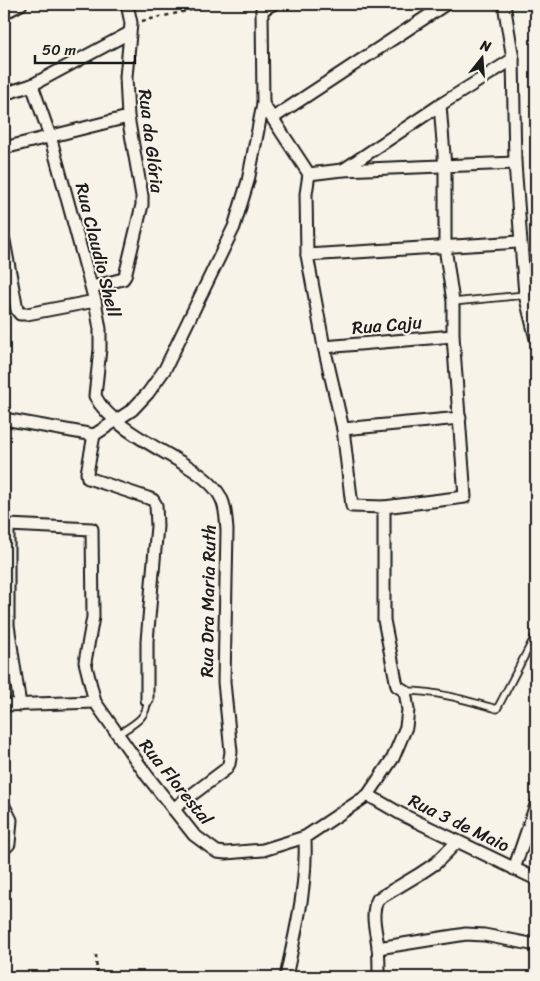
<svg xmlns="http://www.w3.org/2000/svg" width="540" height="981" font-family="Sriracha,sans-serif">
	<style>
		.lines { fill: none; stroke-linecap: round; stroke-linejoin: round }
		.service-casing { stroke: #1c1c1c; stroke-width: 9 }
		.minor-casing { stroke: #1c1c1c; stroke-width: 15 }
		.path { stroke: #1c1c1c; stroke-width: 2.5; stroke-dasharray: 4 4; stroke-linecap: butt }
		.service { stroke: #f7f3e8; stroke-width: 5.5 }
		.minor { stroke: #f7f3e8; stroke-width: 11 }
		.labels { text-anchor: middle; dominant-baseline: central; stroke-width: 4; stroke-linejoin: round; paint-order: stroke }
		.street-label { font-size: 18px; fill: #1c1c1c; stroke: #f7f3e8 }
	</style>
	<rect width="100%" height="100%" fill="#f7f3e8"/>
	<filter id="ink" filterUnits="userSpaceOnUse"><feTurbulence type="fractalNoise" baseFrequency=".02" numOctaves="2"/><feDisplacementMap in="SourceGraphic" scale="10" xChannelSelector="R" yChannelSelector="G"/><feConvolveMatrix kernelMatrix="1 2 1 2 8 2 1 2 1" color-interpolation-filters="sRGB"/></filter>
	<g filter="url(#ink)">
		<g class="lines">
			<g class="service-casing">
				<g id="service">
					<polyline points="453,302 525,295"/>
					<path d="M405 691C437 691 466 700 497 709L536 634"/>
					<path d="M117 735C131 725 148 719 147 700"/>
				</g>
			</g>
			<g class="minor-casing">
				<g id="minor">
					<polyline points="504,4 513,59 515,163 525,295 536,339"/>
					<polyline points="262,10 273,4"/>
					<polyline points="4,13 21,4"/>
					<path d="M32 85 50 136 95 301 100 329V349L95 396C110 426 159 448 187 466 200 474 216 485 222 500 226 509 226 520 227 530L224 682 231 752 229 764 226 769 173 809"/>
					<polyline points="4,94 32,85 129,33"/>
					<polyline points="273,118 446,4"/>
					<polyline points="4,148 128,117"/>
					<polyline points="343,170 440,105 513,59"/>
					<polyline points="309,174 342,170 515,163"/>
					<polyline points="4,241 17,310 20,314 27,314 95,301"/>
					<polyline points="307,255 519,242"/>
					<polyline points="92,287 123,279 125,276 142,205 142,196 128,117 126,77 131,23 127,4"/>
					<polyline points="324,347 453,336"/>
					<polyline points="4,419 94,435 132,410 148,393 165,369 234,227 248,181 263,104 262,10"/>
					<polyline points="343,429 460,418"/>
					<polyline points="94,435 87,473 88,478 148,498 153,500 156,505 157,526 147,641 147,700"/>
					<polyline points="384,507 465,497 453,336 453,302 445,247 445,167 440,105"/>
					<polyline points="4,524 8,525 8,625 20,705"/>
					<polyline points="8,525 92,529 93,617 85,662 95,702 148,777 194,835 217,852 226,853 263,850 305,837 368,795 393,758 406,727 408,710 405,691 397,686 384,620 384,507 352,506 343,429 324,347 307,255 306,194 309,174 263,104"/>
					<polyline points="4,705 95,702"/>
					<polyline points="368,795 401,814 536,879"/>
					<polyline points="4,806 11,820 9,844 4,849"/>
					<polyline points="514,869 536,805"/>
					<polyline points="378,948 466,934 484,935 536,945"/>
					<path d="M286 977C296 928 307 889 305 837"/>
					<path d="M379 977C379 967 379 956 378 946 376 931 370 913 378 899L418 875 436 863 457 842"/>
				</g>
			</g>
			<g class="path">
				<polyline points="142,21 218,4"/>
				<polyline points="96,955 97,977"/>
			</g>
			<use href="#service" class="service"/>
			<use href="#minor" class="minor"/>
		</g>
	</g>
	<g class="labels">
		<g class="street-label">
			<text transform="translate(151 141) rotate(83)">Rua da Glória</text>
			<text transform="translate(98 250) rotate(76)">Rua Claudio Shell</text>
			<text transform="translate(387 325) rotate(-5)">Rua Caju</text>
			<text transform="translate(208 601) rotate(-89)">Rua Dra Maria Ruth</text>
			<text transform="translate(176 782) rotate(51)">Rua Florestal</text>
			<text transform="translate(459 823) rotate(26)">Rua 3 de Maio</text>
		</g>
	</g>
	<rect width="540" height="981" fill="none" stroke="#f7f3e8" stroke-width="20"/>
	<rect x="10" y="10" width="520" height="961" fill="none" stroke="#1c1c1c" stroke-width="2" filter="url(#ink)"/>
	<g transform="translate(482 58) rotate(17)" stroke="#f7f3e8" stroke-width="4" paint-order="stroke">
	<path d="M0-4L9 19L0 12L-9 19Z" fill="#1c1c1c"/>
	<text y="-8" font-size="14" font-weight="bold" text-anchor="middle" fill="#1c1c1c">N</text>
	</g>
	<path d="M35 55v8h100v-8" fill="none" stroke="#1c1c1c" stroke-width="2.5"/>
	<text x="42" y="55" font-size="15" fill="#1c1c1c" stroke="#f7f3e8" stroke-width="4" paint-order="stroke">50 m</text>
</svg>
